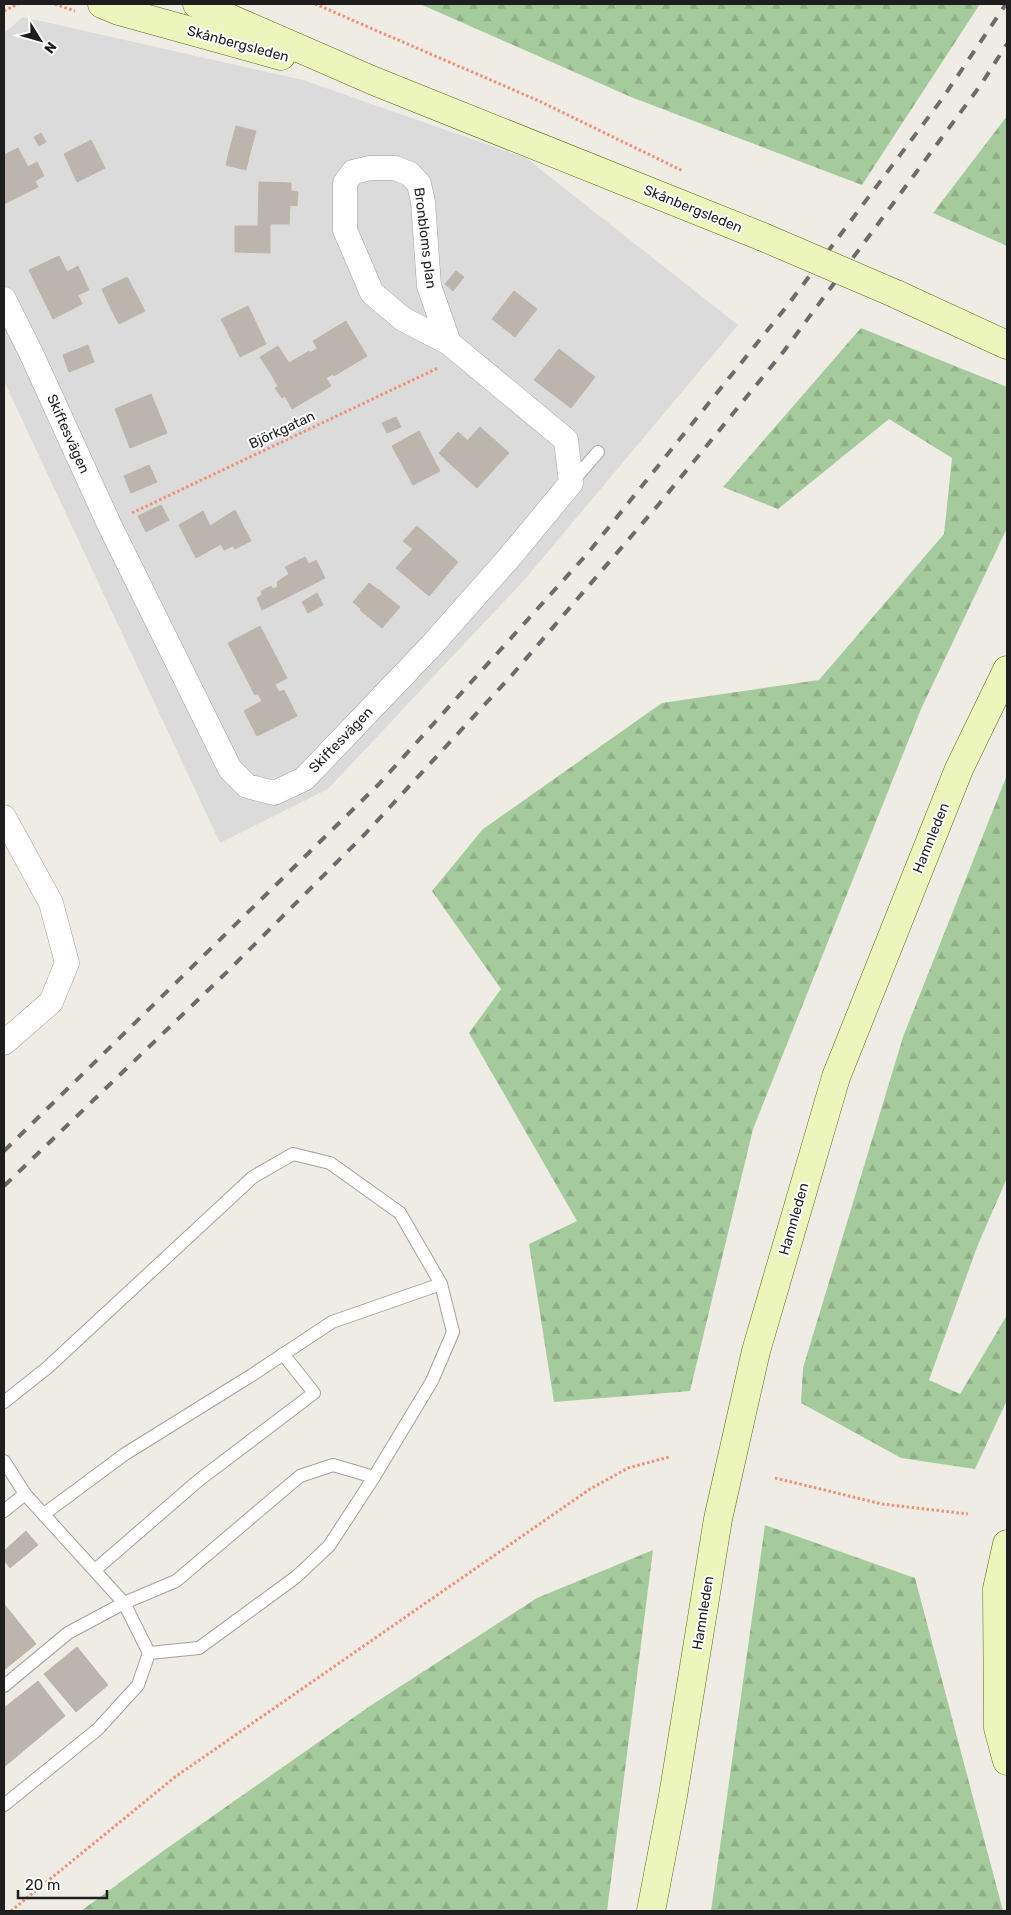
<svg xmlns="http://www.w3.org/2000/svg" width="1011" height="1915" font-family="Rubik,sans-serif">
	<style>
		.residential { fill: #dcdbdb }
		.forest { fill: url(#forest-firs) }
		.building { fill: #bbb5ae; stroke: #bfb5a8 }
		.lines { fill: none; stroke-linecap: round; stroke-linejoin: round }
		.lane-casing { stroke: #a2a2a2; stroke-width: 14 }
		.street-casing { stroke: #a2a2a2; stroke-width: 25 }
		.secondary-casing { stroke: #586e0d; stroke-width: 29 }
		.path { stroke: #f09074; stroke-width: 3; stroke-dasharray: 2.5 2.5; stroke-linecap: butt }
		.lane { stroke: #fff; stroke-width: 12 }
		.street { stroke: #fff; stroke-width: 24 }
		.secondary { stroke: #ebf5bc; stroke-width: 28 }
		.rail { stroke: #6c6c6c; stroke-width: 4; stroke-dasharray: 10 10; stroke-linecap: butt }
		.secondary-bridge-casing { stroke: #586e0d; stroke-width: 29; stroke-linecap: butt }
		.secondary-bridge { stroke: #ebf5bc; stroke-width: 28 }
		.labels { text-anchor: middle; dominant-baseline: central; stroke-width: 4; stroke-linejoin: round; paint-order: stroke }
		.street-label { font-size: 14px; fill: #1e1e1e; stroke: #fff }
	</style>
	<defs>
		<pattern id="forest-firs" width="22" height="20" patternUnits="userSpaceOnUse" patternTransform="scale(1.25)"><rect width="22" height="20" fill="#a5cb9c"/><path d="M5 1l3.5 6h-7zM16 11l3.5 6h-7z" fill="#8eae86"/></pattern>
	</defs>
	<rect width="100%" height="100%" fill="#eeece5"/>
	<polygon class="residential" points="23,17 303,80 526,158 738,325 526,578 328,789 220,843 4,381 4,33"/>
	<g class="forest">
		<polygon points="420,4 980,4 862,185 631,97"/>
		<polygon points="1007,116 1007,246 933,213"/>
		<polygon points="861,328 1007,387 1007,528 921,709 753,1129 690,1391 554,1402 529,1244 577,1221 469,1033 501,989 432,891 483,829 662,703 819,680 944,534 952,458 889,419 778,509 723,487"/>
		<polygon points="1007,775 1007,1178 977,1247 929,1380 960,1394 1007,1315 1007,1400 975,1469 901,1458 801,1403 803,1368 903,1037"/>
		<polygon points="765,1525 915,1578 1003,1911 711,1911"/>
		<polygon points="653,1550 607,1911 81,1911 163,1851 370,1706 537,1598"/>
	</g>
	<g class="building">
		<polygon points="236,126 256,131 249,157 229,152"/>
		<polygon points="41,133 46,142 39,146 34,137"/>
		<polygon points="91,140 105,168 77,182 64,154"/>
		<polygon points="18,148 28,167 37,162 44,176 35,181 38,187 4,204 4,155"/>
		<polygon points="229,152 249,157 246,170 226,165"/>
		<polygon points="259,182 291,183 291,191 298,192 297,206 290,205 289,224 270,224 270,253 235,252 235,226 258,226"/>
		<polygon points="59,256 67,272 78,266 89,290 78,295 82,304 53,319 29,270"/>
		<polygon points="456,271 464,277 453,291 445,284"/>
		<polygon points="127,277 136,294 110,307 102,289"/>
		<polygon points="514,291 537,309 515,337 492,319"/>
		<polygon points="136,294 145,311 119,324 110,307"/>
		<polygon points="248,306 266,344 240,357 221,319"/>
		<polygon points="346,321 367,356 334,376 313,341"/>
		<polygon points="88,345 94,362 69,372 63,355"/>
		<polygon points="278,346 289,363 271,374 260,357"/>
		<polygon points="318,348 333,374 326,378 331,386 292,409 285,396 282,398 275,388 278,386 271,374 309,351 310,353"/>
		<polygon points="559,349 595,377 571,408 534,380"/>
		<polygon points="151,394 167,433 130,448 115,409"/>
		<polygon points="396,417 401,427 387,433 382,423"/>
		<polygon points="480,427 509,453 477,488 448,462"/>
		<polygon points="419,431 440,471 413,485 392,446"/>
		<polygon points="458,432 468,441 448,462 439,453"/>
		<polygon points="149,465 157,482 131,493 124,476"/>
		<polygon points="161,505 169,520 146,532 138,516"/>
		<polygon points="235,510 251,541 235,549 233,546 224,550 221,544 196,558 179,525 203,511 210,526"/>
		<polygon points="417,526 426,534 413,549 403,541"/>
		<polygon points="426,534 458,562 429,596 396,568"/>
		<polygon points="305,557 309,564 316,560 325,578 262,610 257,598 262,595 261,591 271,586 273,589 278,587 277,582 289,574 285,567"/>
		<polygon points="369,583 377,589 361,609 353,602"/>
		<polygon points="378,589 400,607 382,628 360,610"/>
		<polygon points="317,593 323,605 308,613 302,602"/>
		<polygon points="260,626 287,678 255,695 228,643"/>
		<polygon points="275,685 279,692 284,690 297,716 257,736 244,711 262,701 258,694"/>
		<polygon points="26,1531 38,1545 10,1568 4,1560 4,1551"/>
		<polygon points="4,1604 36,1644 4,1670"/>
		<polygon points="77,1647 108,1685 76,1712 44,1674"/>
		<polygon points="38,1681 65,1716 4,1767 4,1708"/>
	</g>
	<g class="lines">
		<g class="lane-casing">
			<g id="lane">
				<polyline points="571,483 598,452"/>
				<polyline points="4,1402 47,1368 253,1177 293,1154 330,1163 400,1213 441,1284"/>
				<polyline points="4,1461 25,1494 124,1603 149,1653 138,1685 98,1729 4,1805"/>
				<polyline points="4,1511 25,1494"/>
				<polyline points="44,1514 125,1454 252,1375 332,1322 441,1284 453,1332 432,1381 374,1477 329,1546 296,1577 199,1648 149,1653"/>
				<polyline points="95,1570 199,1480 314,1393 283,1354"/>
				<polyline points="4,1686 68,1633 124,1603 176,1581 300,1476 333,1465 374,1477"/>
			</g>
		</g>
		<g class="street-casing">
			<g id="street">
				<polyline points="4,299 31,353 109,524 230,769 247,786 274,793 304,779 432,645 508,559 571,483 566,440 449,343 403,319 372,293 345,230 345,183 353,172 370,168 395,168 410,174 419,184 423,202 429,286 449,343"/>
				<polyline points="4,817 51,903 67,963 51,1002 4,1043"/>
			</g>
		</g>
		<g class="secondary-casing">
			<g id="secondary">
				<polyline points="102,4 119,11 281,56"/>
				<polyline points="197,4 374,81 763,237"/>
				<polyline points="896,294 1007,345"/>
				<polyline points="1007,1544 997,1589 998,1728 1007,1761"/>
				<polyline points="651,1911 673,1796 718,1519 756,1351 836,1077 959,769 1007,670"/>
			</g>
		</g>
		<g class="path">
			<polyline points="55,4 75,11"/>
			<polyline points="315,4 537,100 683,171"/>
			<polyline points="4,11 18,4"/>
			<polyline points="132,513 438,368"/>
			<polyline points="775,1478 882,1504 968,1514"/>
			<polyline points="11,1911 175,1777 590,1489 628,1468 669,1457"/>
		</g>
		<use href="#lane" class="lane"/>
		<use href="#street" class="street"/>
		<use href="#secondary" class="secondary"/>
		<g class="rail">
			<polyline points="4,1151 379,784 588,553 787,306 942,99 1006,4"/>
			<polyline points="4,1186 228,971 365,834 512,675 659,504 784,351 980,86 1007,44"/>
		</g>
		<g class="secondary-bridge-casing">
			<polyline id="secondary-bridge" points="763,237 896,294"/>
		</g>
		<use href="#secondary-bridge" class="secondary-bridge"/>
	</g>
	<g class="labels">
		<g class="street-label">
			<text transform="translate(238 44) rotate(15)">Skånbergsleden</text>
			<text transform="translate(693 209) rotate(22)">Skånbergsleden</text>
			<text transform="translate(425 238) rotate(83)">Bronbloms plan</text>
			<text transform="translate(282 430) rotate(-25)">Björkgatan</text>
			<text transform="translate(68 434) rotate(66)">Skiftesvägen</text>
			<text transform="translate(341 740) rotate(-46)">Skiftesvägen</text>
			<text transform="translate(931 838) rotate(-68)">Hamnleden</text>
			<text transform="translate(794 1219) rotate(-74)">Hamnleden</text>
			<text transform="translate(703 1613) rotate(-81)">Hamnleden</text>
		</g>
	</g>
	<rect width="1011" height="1915" fill="none" stroke="#1e1e1e" stroke-width="10"/>
	<g transform="translate(40 40) rotate(127)" stroke="#ffffff" stroke-width="4" paint-order="stroke">
	<path d="M0-4L9 19L0 12L-9 19Z" fill="#1e1e1e"/>
	<text y="-8" font-size="14" font-weight="bold" text-anchor="middle" fill="#1e1e1e">N</text>
	</g>
	<path d="M18 1890v8h89v-8" fill="none" stroke="#1e1e1e" stroke-width="2.5"/>
	<text x="25" y="1890" font-size="15" fill="#1e1e1e" stroke="#ffffff" stroke-width="4" paint-order="stroke">20 m</text>
</svg>
